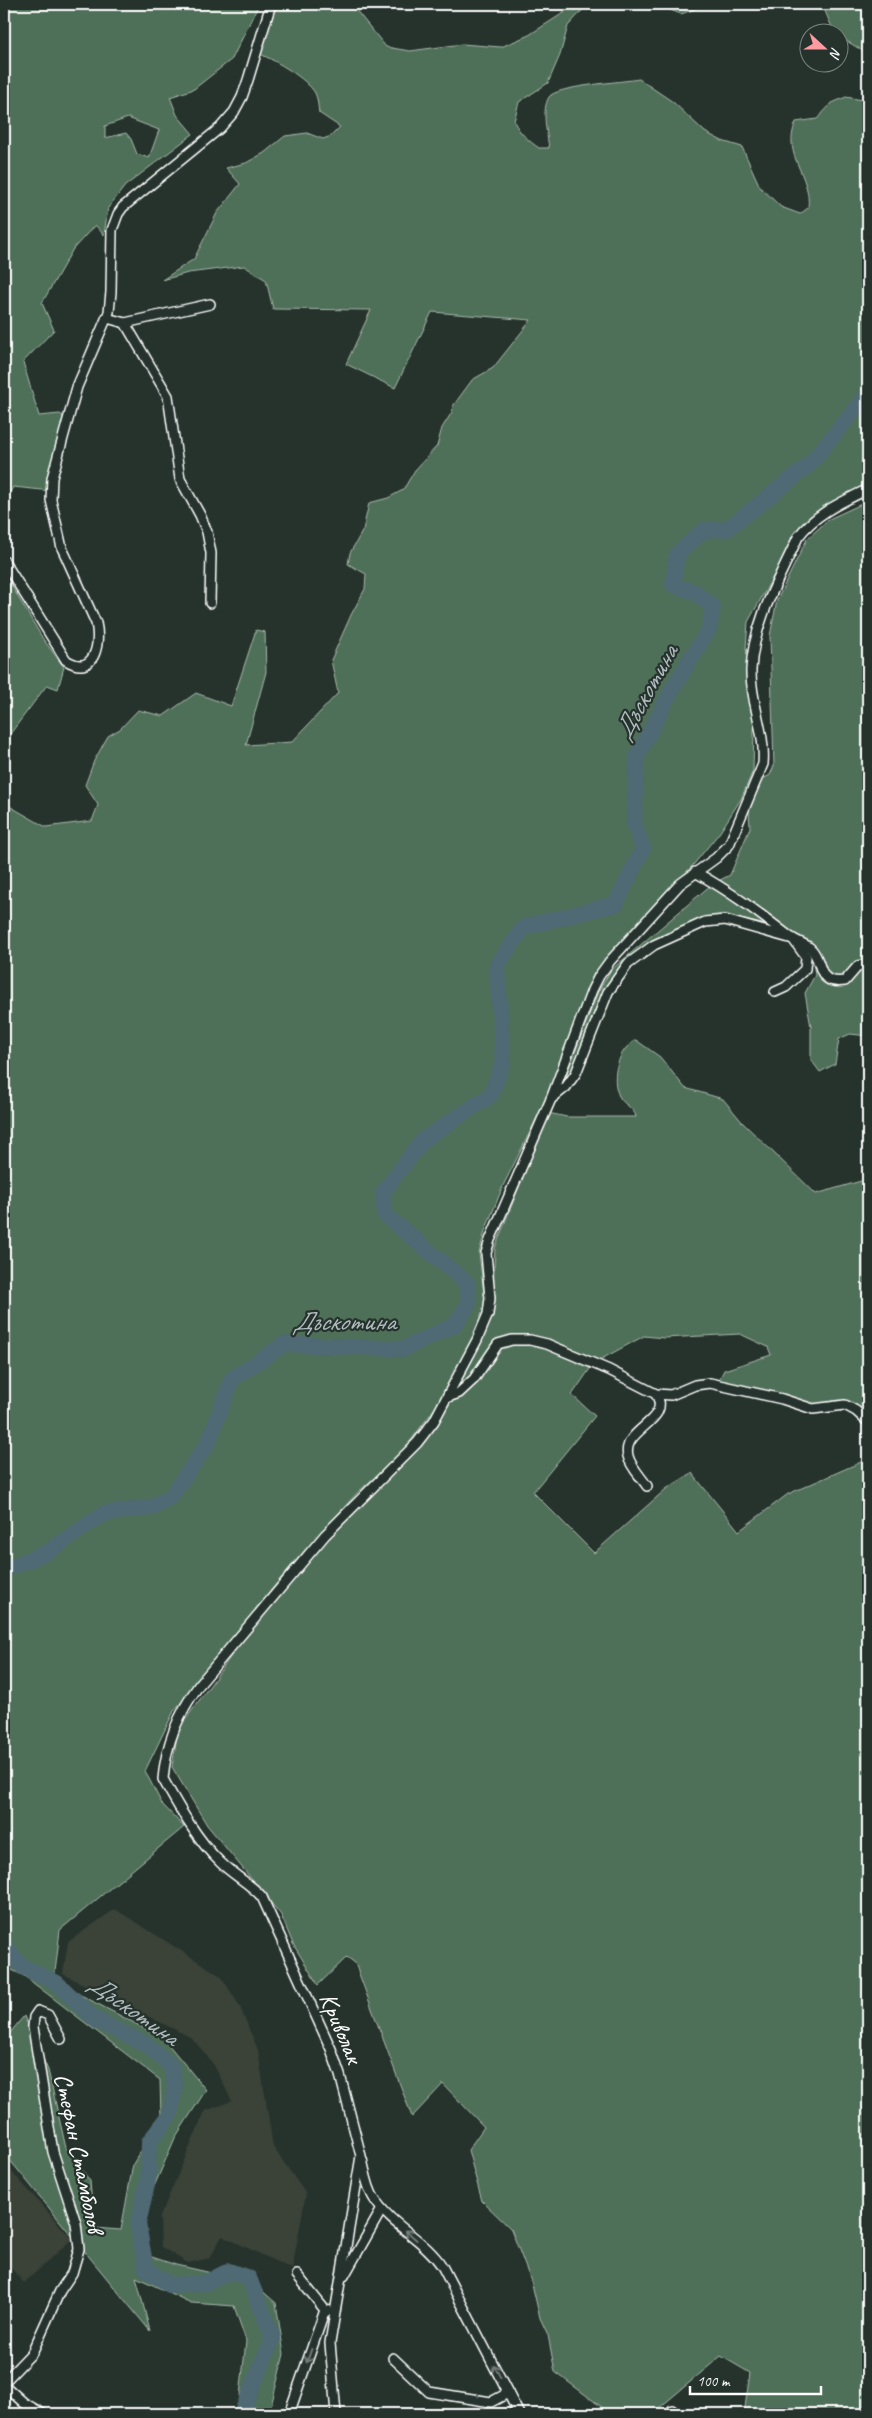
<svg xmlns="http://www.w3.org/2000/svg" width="872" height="2418" font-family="Caveat,sans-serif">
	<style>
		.built { fill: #3a4338 }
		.green { fill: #507059; stroke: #a8b8ac; fill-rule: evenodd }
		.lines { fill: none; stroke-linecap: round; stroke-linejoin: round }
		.river { stroke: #4f6974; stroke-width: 16 }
		.street-casing { stroke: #fff; stroke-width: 12 }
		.street { stroke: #26332d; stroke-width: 9 }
		.oneway { stroke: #727a76 }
		.labels { text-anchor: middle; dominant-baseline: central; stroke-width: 4.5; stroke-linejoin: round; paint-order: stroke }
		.street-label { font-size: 25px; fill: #fff; stroke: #26332d }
		.water-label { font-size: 26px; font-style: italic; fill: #b0bcc0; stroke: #26332d }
	</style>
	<rect width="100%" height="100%" fill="#26332d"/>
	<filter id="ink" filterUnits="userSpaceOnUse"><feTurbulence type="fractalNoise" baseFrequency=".02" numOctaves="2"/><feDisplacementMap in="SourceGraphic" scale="10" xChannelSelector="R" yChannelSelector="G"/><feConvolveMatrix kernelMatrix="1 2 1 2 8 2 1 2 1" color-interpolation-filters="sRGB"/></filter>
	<g filter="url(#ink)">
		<g class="built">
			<polygon points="115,1909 221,1976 239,2005 258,2050 273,2147 306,2194 292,2269 222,2236 210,2258 188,2263 161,2247 160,2217 205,2111 232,2101 214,2065 192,2038 63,1974 68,1942"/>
			<polygon points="4,2163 72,2239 24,2283 4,2260"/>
		</g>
		<g class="green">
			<path d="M4 4H259L232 59 194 89 170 97 177 115 193 134 125 186 108 208 104 235 95 225 73 249 42 303 54 330 23 362 39 416 60 414 63 416 52 491 13 487 4 504ZM128 118 159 130 149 158 137 154 131 139 126 133 105 138V126Z"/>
			<path d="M274 4H351L386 47 410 51 462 44 501 47 529 35 565 12 572 4H588L568 26 560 55 548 83 519 102 514 121C519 133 529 141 539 148H549C547 133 541 110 549 97 556 86 622 82 639 79L673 102 705 132 722 141 742 147 760 187 781 207 800 214 808 208C812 174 781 156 796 122L817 119 832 103 846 97 868 101V484L855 494 833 501 810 516 797 534 748 622 746 648 757 722 754 730 753 771 741 799 720 832 694 864 607 956 591 981 549 1094 503 1186 485 1231 479 1253 486 1310 447 1392 400 1455 357 1493 291 1566 174 1711 145 1771 162 1804 184 1827 60 1930 54 1981 163 2038 206 2090 175 2138 150 2196 140 2253 176 2265 252 2282 276 2303 284 2354 269 2414H238L246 2341 234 2306 191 2303 136 2277 150 2331 4 2153V2040L24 2016 48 2070 66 2148 90 2181 94 2228 121 2230 133 2164 161 2118 160 2080 24 1976 4 1966V803L46 827 92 821 98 805 85 785 94 761 108 736 120 729 138 710 163 716 196 693 231 706 256 630 265 632 266 672 246 745 292 742 338 693 331 660 351 615 365 589 366 574 348 564 350 553 363 530 369 503 388 498 403 490 415 470 437 446 442 428 452 412 453 406 472 380 493 368 531 320 432 312 395 388 346 364 371 310 273 309 266 280 244 266 188 273 162 280 194 259 217 213 240 184 226 168 246 163 264 153 285 136 307 133 323 139 331 136 340 127 319 113C318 107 318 99 315 93 306 78 276 61 260 54Z"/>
			<polygon points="654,4 701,4 698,8 681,14"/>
			<polygon points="822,4 868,4 868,54 840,37 840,32 834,32"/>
			<polygon points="868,501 868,1004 864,1006 868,1016 868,1036 850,1034 839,1039 835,1064 820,1072 811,1060 811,1027 805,993 815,975 811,950 787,929 729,917 667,936 610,985 570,1076 564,1081 598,992 611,970 712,884 730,875 750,828 749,811 761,780 770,775 774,766 770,636 777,600 807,539 829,519"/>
			<polygon points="4,573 43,639 64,667 58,689 47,685 4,742"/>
			<path d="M636 1040 660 1057 685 1088 723 1099 743 1123 816 1194 868 1179V1425L843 1402 817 1409 718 1382 724 1370 771 1355 768 1347 740 1334 664 1338 644 1336 594 1363 572 1395 595 1416 533 1492 594 1553 666 1489 692 1473 739 1531 788 1494 868 1459V1841L865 1850 868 1856V2414H744L750 2373 721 2356 652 2414H611L555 2372 548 2335 540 2318 532 2284 511 2229 482 2201 468 2150 484 2127 443 2084 412 2117 355 1963 347 1957 318 1985 293 1944 281 1915 207 1825 172 1767 178 1730 244 1638 286 1584 364 1496 424 1443 448 1406 492 1310 495 1248 548 1113 567 1117H636C634 1107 623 1105 619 1096 610 1078 618 1049 636 1040Z"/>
		</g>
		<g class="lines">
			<g class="river">
				<polyline points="4,1570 49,1551 103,1514 153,1507 171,1496 208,1443 232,1379 284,1344 403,1349 455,1325 469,1303 467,1283 384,1214 383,1192 423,1140 491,1095 503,1062 497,965 524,927 616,904 643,848 634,824 637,756 673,688 709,629 713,607 695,592 673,585 677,554 704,530 727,529 808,466 868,394"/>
				<polyline points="4,1945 23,1967 57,1983 96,2020 147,2045 171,2066 175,2086 170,2115 149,2142 148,2180 138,2224 146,2269 170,2285 205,2283 229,2271 249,2278 273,2338 241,2414"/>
			</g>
			<g class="street-casing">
				<g id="street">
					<polyline points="107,318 125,323 168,396 180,479 200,515 207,532 211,553 210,603"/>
					<polyline points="125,323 210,304"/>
					<path d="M4 561 66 660C94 678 101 644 96 623L62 548 51 500 52 478 77 387 109 312 111 292 112 230 118 214 123 207 220 128 234 112 242 97 248 80 271 4"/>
					<path d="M695 872C730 891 759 913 790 937 797 942 804 943 810 948 825 961 814 985 845 981L858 966 868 964"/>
					<polyline points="551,1099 566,1087 576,1073 608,992 628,964 654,945 705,922 725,920 793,939 806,957 805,969 786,987 775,992"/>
					<polyline points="448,1397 459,1393 474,1379 498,1344 512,1340 530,1340 547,1344 609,1370 656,1394 671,1395 695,1385 710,1383 782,1399 813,1409 845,1405 856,1411 868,1422"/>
					<path d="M647 1486C641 1477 630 1466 628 1456 621 1429 673 1421 656 1394"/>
					<path d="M362 2159C365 2172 367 2188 375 2200 393 2227 426 2240 443 2268L519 2414"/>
					<polyline points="297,2275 325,2310 330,2311"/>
					<polyline points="344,2276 382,2209"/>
					<polyline points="393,2358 429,2392 491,2402 508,2393"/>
					<polyline points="4,2382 32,2353 60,2291 72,2273 79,2249 76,2223 53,2152 33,2027 34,2017 38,2011 48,2015 61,2039"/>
					<polyline points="4,2385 24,2403 43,2414"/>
					<polyline points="672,2410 674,2414"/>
					<polyline points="289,2414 325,2310"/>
					<path d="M336 2414 330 2343 361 2156 340 2075 331 2049 262 1897C250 1883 233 1875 220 1862 197 1840 178 1806 163 1779 166 1743 178 1714 199 1685L325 1535 417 1443 434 1421 477 1340 488 1314 490 1298 486 1253 490 1240 551 1099 592 990 599 976 610 961 680 884 716 858 729 845 763 764C766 732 750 702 751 670 753 623 779 579 798 537 816 513 842 502 868 489"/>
				</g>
			</g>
			<use href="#street" class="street"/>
		</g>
		<defs><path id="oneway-shaft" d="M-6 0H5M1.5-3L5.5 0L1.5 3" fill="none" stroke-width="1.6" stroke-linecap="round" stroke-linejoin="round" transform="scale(1.25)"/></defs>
		<g class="oneway">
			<use href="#oneway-shaft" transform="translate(411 2235) rotate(-139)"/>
			<use href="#oneway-shaft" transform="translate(309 2356) rotate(109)"/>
			<use href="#oneway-shaft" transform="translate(497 2371) rotate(-118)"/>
		</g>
	</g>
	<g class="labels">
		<g class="street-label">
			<text transform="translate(341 2028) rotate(67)">Криволак</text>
			<text transform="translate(79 2153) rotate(78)">Стефан Стамболов</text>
		</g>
		<g class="water-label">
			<text transform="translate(646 692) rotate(-61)">Дъскотина</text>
			<text x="344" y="1321">Дъскотина</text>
			<text transform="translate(134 2010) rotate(35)">Дъскотина</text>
		</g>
	</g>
	<rect width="872" height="2418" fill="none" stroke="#26332d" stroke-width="20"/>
	<rect x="10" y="10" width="852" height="2398" fill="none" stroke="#fff" stroke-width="2" filter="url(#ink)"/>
	<g transform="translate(824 48) rotate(111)"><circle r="24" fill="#26332d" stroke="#7d8581"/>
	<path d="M0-4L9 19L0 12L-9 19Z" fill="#ff9aa2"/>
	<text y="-8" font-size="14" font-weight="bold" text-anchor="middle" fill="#ffffff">N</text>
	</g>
	<path d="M690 2386v8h131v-8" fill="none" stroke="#ffffff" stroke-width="2.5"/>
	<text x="697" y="2386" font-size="15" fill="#ffffff" stroke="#26332d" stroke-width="4" paint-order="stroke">100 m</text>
</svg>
